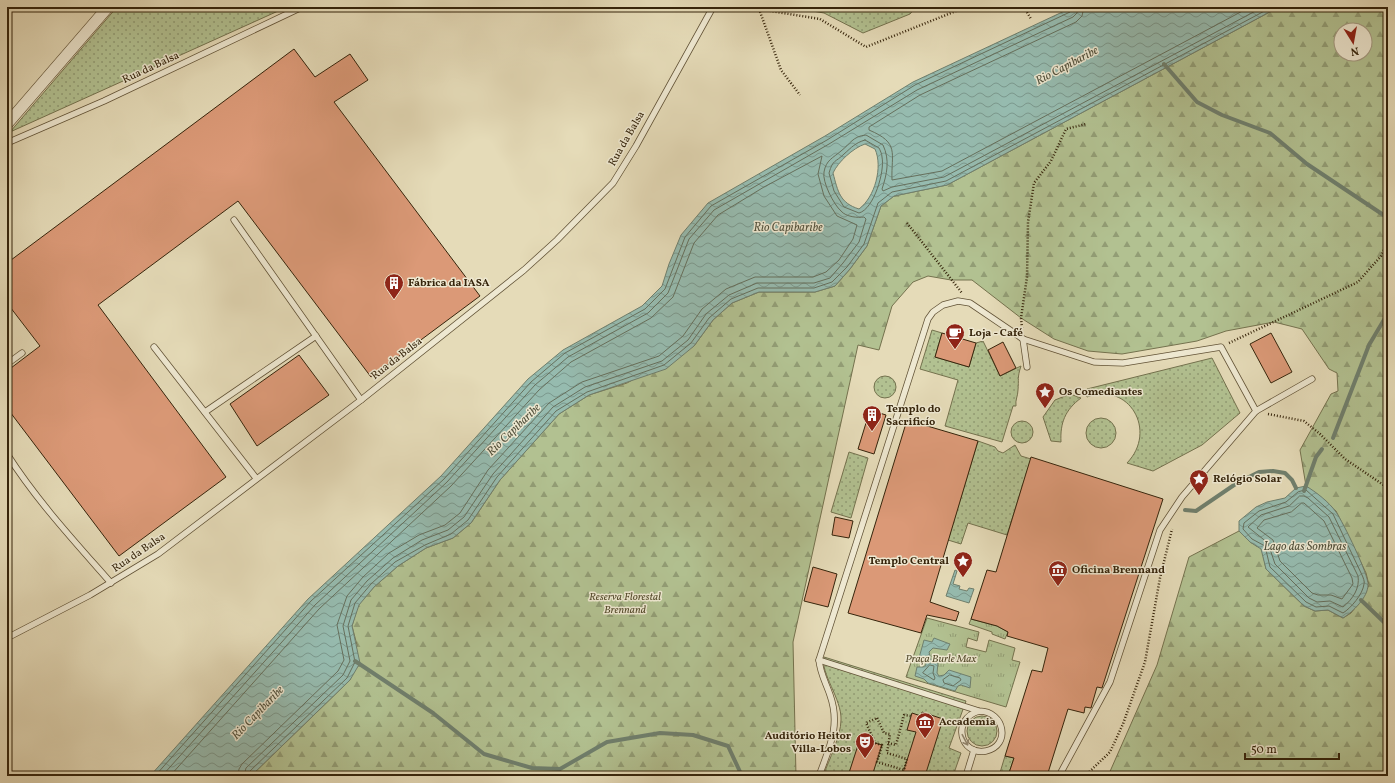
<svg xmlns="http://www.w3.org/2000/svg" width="1395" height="783" font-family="Vollkorn,serif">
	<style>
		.grass { fill: url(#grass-dots); stroke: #74724e }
		.forest { fill: url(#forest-firs); stroke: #74724e; fill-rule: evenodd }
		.park { fill: url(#park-tufts); stroke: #74724e }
		.water { fill: url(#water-waves); stroke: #6f7f6d; fill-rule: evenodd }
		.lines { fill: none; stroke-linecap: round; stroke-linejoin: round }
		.shore { stroke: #66705d; stroke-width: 1 }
		.stream { stroke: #6f7f6d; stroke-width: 4 }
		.building { fill: #db9977; stroke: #35240b }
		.lane-casing { stroke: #615236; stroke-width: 7 }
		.street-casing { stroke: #615236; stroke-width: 12 }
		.path { stroke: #35240b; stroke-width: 2.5; stroke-dasharray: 1 2; stroke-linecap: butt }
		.lane { stroke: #eee8d1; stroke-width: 5.5 }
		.street { stroke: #eee8d1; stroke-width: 11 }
		.oneway { stroke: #92866e }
		.labels { text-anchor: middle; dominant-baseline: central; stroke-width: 3; stroke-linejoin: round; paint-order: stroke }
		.street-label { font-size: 11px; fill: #35240b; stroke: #eee8d1 }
		.poi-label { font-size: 11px; font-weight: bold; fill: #35240b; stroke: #eee8d1; text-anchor: start }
		.park-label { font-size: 11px; font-style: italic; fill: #544b2c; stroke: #eee8d1 }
		.water-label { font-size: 12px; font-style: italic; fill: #52513c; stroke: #eee8d1 }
	</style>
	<defs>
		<pattern id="grass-dots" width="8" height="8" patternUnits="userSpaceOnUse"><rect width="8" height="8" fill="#b2c191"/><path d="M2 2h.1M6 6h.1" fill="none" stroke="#929d75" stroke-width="1.8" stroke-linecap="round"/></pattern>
		<pattern id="forest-firs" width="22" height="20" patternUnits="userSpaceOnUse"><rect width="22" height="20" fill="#b2c191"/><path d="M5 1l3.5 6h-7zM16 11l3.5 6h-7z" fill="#929d75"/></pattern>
		<pattern id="park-tufts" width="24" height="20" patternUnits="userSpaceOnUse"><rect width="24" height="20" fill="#b2c191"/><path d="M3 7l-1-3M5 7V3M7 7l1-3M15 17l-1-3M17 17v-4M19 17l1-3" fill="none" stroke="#929d75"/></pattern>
		<pattern id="water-waves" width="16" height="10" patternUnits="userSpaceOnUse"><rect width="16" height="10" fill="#96bbaf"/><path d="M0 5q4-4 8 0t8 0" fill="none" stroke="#7b988d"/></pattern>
	</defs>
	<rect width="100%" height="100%" fill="#e5dbb8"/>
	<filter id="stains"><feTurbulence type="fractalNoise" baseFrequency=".005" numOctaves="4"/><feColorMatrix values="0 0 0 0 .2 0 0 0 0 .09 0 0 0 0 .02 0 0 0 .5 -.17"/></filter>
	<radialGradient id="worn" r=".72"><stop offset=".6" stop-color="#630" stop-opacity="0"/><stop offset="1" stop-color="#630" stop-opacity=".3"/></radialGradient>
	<g class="grass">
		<polygon points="117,7 287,7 10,132"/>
		<polygon points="789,7 916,7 910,14 863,33 824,13"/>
		<path d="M932 330 942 333 935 357 969 367 976 343 983 341 1000 376 1021 366C1017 378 1019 379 1018 390 1018 396 1015 400 1016 406H1013L1002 442 945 426 958 380 920 369Z"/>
		<path d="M1212 358 1240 413 1202 445 1153 471 1127 463C1158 431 1129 381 1087 397V389Z"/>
		<circle cx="885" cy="387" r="11"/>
		<path d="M1070 394 1081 398C1065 410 1060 423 1061 442L1051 441 1043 417 1055 400Z"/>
		<circle cx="1101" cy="433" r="15"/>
		<circle cx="1022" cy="432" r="11"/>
		<polygon points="978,441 995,447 998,451 1003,453 1015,445 1021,456 1031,459 1007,535 968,523 961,544 948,540"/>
		<polygon points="849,452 868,458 851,518 831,512"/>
		<path d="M824 657 966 701 949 748 961 753 953 776H823C829 760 841 736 841 720 842 699 820 673 824 657Z"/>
		<circle cx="982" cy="731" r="15"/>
		<polygon points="1005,756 1014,758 1008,776 999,776"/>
	</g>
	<path class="forest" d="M1279 7H1388V776H1108L1157 665 1189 557 1239 531 1250 542 1262 549 1266 569 1304 606 1315 611 1328 610 1343 618 1351 613 1361 600 1369 585 1366 573 1336 511 1306 486 1300 450 1331 394 1338 391 1337 373 1329 369 1302 329 1274 322 1226 331 1197 341 1122 354 1088 351 1054 339 1021 318 972 280H951L928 276 913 282 892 306 879 350 858 345 793 642 796 776H251L350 680 357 645 352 626 358 605 374 587 398 566 426 548 453 538 471 523 500 480 559 414 589 395 627 383 694 346 713 320 732 303 759 292H815L835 286 850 269 867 246 881 206 894 196 947 185ZM1341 30H1365V54H1341Z"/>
	<g class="park">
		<polygon points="927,618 979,632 977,641 968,638 966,647 986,652 989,640 1015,648 1012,660 1020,662 1006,707 906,677"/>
		<polygon points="971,619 997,626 1008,632 1005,639 992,634 992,632 969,624"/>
	</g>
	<g class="water">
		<path d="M1073 7H1279L947 185 894 196 881 206 867 246 850 269 835 286 815 292H759L732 303 713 320 694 346 666 369 589 395 559 414 500 480 471 523 453 538 426 548 398 566 374 587 359 605 352 626 360 663 350 680 251 776H150L308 599 441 476 528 379 563 350 642 306 662 286 669 264 681 235 708 203 825 136 913 82ZM865 144 875 149C883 167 875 197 859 209 840 203 838 192 833 173 838 162 853 148 865 144Z"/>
		<path d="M1306 486C1316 492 1329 502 1336 512 1343 522 1369 575 1368 585 1368 597 1353 612 1343 618L1328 610 1315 611 1304 606 1266 569 1261 549 1250 542 1239 531V521L1256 507 1267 502 1285 498 1296 488Z"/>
		<polygon points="955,570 957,571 953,584 960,586 959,589 967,591 969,588 974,589 969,603 946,596"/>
		<polygon points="934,638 950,644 947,650 933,648 929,652 931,660 938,663 937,673 939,676 944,675 949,670 971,677 970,688 961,685 958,686 955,691 928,683 924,679 915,676 917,667 923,667 926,665 925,662 919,658 924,640 932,642"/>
	</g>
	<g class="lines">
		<g class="shore">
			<path d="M1084 7 1082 16 1076 22 920 95 869 127V130C900 143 891 153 892 180L942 171 1250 7"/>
			<path d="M865 140 879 148C880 150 882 154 882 157 885 171 874 209 859 213L844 207 834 191 829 173C833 159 835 163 844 154 852 147 855 143 865 140Z"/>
			<path d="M1306 490 1333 514 1362 575C1363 577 1365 582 1364 584 1363 594 1351 608 1343 613L1329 606 1316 607 1306 602 1270 567 1265 546 1252 539 1243 529 1244 523 1259 511 1286 502 1298 492Z"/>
			<path d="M1300 496H1304L1308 498 1329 517 1358 576C1360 588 1353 599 1343 607L1330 601 1317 602 1309 598 1275 564 1268 543 1248 527 1261 515 1289 506Z"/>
			<polygon points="1302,503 1304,503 1324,521 1352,578 1353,584 1342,599 1331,595 1318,595 1312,593 1280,561 1273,540 1257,528 1264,520 1291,512"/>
			<polygon points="930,665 934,666 933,673 935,678 934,680 923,673"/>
			<polygon points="950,675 960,678 961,680 953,686 944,683 943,680"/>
			<polyline points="155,776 311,601 444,479 531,382 565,353 645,309 665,289 685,237 711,206 827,140 915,85 1070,12 1073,7"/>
			<polyline points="162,776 315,605 447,482 535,385 568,357 648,313 668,293 689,239 714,210 829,144 917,90 1073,17 1077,13 1078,7"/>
			<polyline points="170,776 319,609 451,486 539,390 571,362 651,318 673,297 694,243 718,215 764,187 822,156 818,174 824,196 837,216 857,225 853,239 839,260 826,272 813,277 755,277 726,289 702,309 683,336 659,356 582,382 549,403 488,470 460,513 445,525 419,535 389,553 363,577 347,596 337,625 344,660 338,671 242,764 239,769 238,776"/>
			<path d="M244 776 246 768 343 675 350 661 343 626 351 600 367 581 393 558 422 540 448 530 464 517 493 474 553 407 585 387 662 361 688 340 706 314 729 295 757 283H814L830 278 843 263 859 242 866 219 864 217C858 218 846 217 841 211 834 205 822 182 824 172 826 160 833 158 841 151 850 144 853 136 866 135L883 145C890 160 887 174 882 189L883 191 892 187 944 177 1263 7"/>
			<polyline points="249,776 250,771 347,678 355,662 348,626 355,603 371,584 395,562 425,545 451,534 468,520 497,477 556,411 587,392 664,365 691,343 709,318 731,299 758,288 814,288 832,282 847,267 864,244 878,203 892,192 946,181 1272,7"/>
		</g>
		<g class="stream">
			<polyline points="1164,64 1197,102 1222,115 1270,133 1307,164 1388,218"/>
			<polyline points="1333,438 1369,345 1388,313"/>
			<polyline points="1304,491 1316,457 1322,449"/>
			<polyline points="1185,510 1196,511 1237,483 1259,472 1273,471 1285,473 1292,480 1296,488"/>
			<polyline points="1361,600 1388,626"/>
			<polyline points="355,661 433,713 484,754 532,768 560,769 607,742 660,733 693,735 728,746 742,776"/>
		</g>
	</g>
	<g class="building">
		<polygon points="294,49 315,77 350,54 368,80 334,102 480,296 371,377 238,201 98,305 226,477 119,556 7,408 7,371 40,346 7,303 7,263"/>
		<polygon points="942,333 976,343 969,367 935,357"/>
		<polygon points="1271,333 1292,372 1271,383 1250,344"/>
		<polygon points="1003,342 1016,368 1000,376 988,350"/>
		<polygon points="299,355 329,395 257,446 230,404"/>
		<polygon points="870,410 886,415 874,454 858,449"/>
		<polygon points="907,420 978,441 930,602 959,612 956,621 927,615 921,633 848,613"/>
		<polygon points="1031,457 1163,499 1102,688 1097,687 1091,708 1085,707 1084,713 1068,709 1047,776 1008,776 1014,758 1005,756 1032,670 1042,672 1048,648 1007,636 1008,632 997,626 971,619 987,570 996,572"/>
		<polygon points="835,517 853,521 849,538 832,535"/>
		<polygon points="813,567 837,574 828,607 804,601"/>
		<polygon points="922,712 943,719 925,776 902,776 916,732 907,730 912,713 921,716"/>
		<polygon points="860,739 882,745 872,776 848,776"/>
	</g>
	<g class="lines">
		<g class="lane-casing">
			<g id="lane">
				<polyline points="7,143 104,101 302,7"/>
				<polyline points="234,220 361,400"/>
				<polyline points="1023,339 1027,367"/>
				<polyline points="154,347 256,478"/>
				<polyline points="7,364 22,353"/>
				<polyline points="1256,411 1312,379"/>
				<polyline points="205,412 316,336"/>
				<path d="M7 454C37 501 75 542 111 583"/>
				<polyline points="7,638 90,595 158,554 361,400 524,270 557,240 613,183 636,146 713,7"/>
				<path d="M819 660 979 711C1005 711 1011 746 986 751 960 756 951 719 979 711"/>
				<path d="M819 776C829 748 841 726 830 695 826 683 820 673 819 660L928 319 933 312 943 305 958 301 970 303 1023 339 1094 362 1123 363 1221 347 1256 411 1182 497 1160 530 1110 682 1059 776"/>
				<polyline points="966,776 974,750"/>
			</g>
		</g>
		<g class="street-casing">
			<polyline id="street" points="7,124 108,7"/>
		</g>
		<g class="path">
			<polyline points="746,7 820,19 866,47 966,7"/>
			<polyline points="1024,7 1031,19"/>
			<polyline points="759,9 781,70 800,95"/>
			<polyline points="907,223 962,293"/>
			<polyline points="1022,328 1021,318 1027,277 1028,222 1034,183 1051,161 1066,129 1086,124"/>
			<polyline points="1229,343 1358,282 1381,256 1388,241"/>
			<polyline points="1268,414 1304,421 1320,434 1345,459 1388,488"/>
			<polygon points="877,718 884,733 890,734 887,753 907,759 904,770 877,762 882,745 875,743 866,723"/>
			<polyline points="888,743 896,745 904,715 911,716"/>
			<polyline points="1085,776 1110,752 1123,724 1145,662 1160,578 1172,529"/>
		</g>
		<use href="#lane" class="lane"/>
		<use href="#street" class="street"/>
	</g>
	<defs><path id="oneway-shaft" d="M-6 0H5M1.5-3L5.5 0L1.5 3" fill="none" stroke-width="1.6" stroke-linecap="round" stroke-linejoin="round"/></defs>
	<use class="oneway" href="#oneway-shaft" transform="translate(965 740) rotate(62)"/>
	<defs>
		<g id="building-pin" transform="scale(1)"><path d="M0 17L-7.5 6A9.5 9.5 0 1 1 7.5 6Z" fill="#8f2418" stroke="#eee8d1"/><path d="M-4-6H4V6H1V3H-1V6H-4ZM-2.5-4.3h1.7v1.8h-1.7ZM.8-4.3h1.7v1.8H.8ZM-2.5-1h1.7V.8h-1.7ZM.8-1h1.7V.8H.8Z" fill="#fff"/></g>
		<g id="cafe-pin" transform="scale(1)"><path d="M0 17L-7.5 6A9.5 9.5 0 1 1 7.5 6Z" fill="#8f2418" stroke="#eee8d1"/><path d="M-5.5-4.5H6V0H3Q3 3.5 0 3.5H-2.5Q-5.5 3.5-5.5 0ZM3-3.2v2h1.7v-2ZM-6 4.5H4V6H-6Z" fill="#fff"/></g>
		<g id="sight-pin" transform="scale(1)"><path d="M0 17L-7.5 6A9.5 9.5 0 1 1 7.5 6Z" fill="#8f2418" stroke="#eee8d1"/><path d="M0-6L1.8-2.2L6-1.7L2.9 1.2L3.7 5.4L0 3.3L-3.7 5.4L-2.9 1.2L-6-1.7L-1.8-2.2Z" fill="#fff"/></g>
		<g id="museum-pin" transform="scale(1)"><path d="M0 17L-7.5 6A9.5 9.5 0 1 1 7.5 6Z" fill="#8f2418" stroke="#eee8d1"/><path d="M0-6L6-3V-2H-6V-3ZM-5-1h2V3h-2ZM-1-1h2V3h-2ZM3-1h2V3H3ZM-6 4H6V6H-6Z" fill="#fff"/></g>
		<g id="theatre-pin" transform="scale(1)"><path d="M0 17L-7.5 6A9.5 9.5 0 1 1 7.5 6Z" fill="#8f2418" stroke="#eee8d1"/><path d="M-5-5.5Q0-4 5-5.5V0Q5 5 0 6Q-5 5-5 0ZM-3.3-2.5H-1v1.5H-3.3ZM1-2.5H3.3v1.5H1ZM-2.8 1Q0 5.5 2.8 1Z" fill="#fff"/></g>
	</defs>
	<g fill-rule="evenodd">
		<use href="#building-pin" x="394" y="283"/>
		<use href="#cafe-pin" x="955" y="333"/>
		<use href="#sight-pin" x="1045" y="392"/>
		<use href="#building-pin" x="872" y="415"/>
		<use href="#sight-pin" x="1199" y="479"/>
		<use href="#sight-pin" x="963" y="561"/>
		<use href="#museum-pin" x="1058" y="570"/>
		<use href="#museum-pin" x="925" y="722"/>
		<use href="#theatre-pin" x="865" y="742"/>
	</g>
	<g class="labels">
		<g class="street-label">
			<text transform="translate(151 68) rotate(-25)">Rua da Balsa</text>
			<text transform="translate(627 139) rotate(-60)">Rua da Balsa</text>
			<text transform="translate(397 359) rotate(-38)">Rua da Balsa</text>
			<text transform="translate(139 553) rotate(-34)">Rua da Balsa</text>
		</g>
		<g class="poi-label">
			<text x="408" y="283">Fábrica da IASA</text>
			<text x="969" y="333">Loja - Café</text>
			<text x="1059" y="392">Os Comediantes</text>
			<text x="886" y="409">Templo do<tspan x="886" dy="13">Sacrificío</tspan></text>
			<text x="1213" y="479">Relógio Solar</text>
			<text x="949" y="561" text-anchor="end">Templo Central</text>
			<text x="1072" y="570">Oficina Brennand</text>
			<text x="939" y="722">Accademia</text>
			<text x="851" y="736" text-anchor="end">Auditório Heitor<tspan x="851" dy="13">Villa-Lobos</tspan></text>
		</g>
		<g class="park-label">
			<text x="625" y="597">Reserva Florestal<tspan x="625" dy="13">Brennand</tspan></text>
			<text x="941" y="659">Praça Burle Max</text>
		</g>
		<g class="water-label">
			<text transform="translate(1067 66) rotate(-28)">Rio Capibaribe</text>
			<text x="788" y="228">Rio Capibaribe</text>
			<text transform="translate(514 430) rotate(-44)">Rio Capibaribe</text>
			<text x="1305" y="547">Lago das Sombras</text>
			<text transform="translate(258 713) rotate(-46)">Rio Capibaribe</text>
		</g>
	</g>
	<rect width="1395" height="783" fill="none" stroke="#e5dbb8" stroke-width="24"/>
	<rect x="8" y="8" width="1379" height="767" fill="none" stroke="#35240b" stroke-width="2"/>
	<rect x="12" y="12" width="1371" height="759" fill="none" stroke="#35240b"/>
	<g transform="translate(1353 42) rotate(169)"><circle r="19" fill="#eee8d1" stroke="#a49a82"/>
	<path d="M0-3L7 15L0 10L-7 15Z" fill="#8f2418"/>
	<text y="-6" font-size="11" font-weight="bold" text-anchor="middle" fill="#35240b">N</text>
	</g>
	<path d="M1245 753v6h94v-6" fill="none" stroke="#35240b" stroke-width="2"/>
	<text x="1251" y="753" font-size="12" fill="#35240b" stroke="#eee8d1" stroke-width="3" paint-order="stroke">50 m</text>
	<rect width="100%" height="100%" filter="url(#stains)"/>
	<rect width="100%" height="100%" fill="url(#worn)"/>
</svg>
